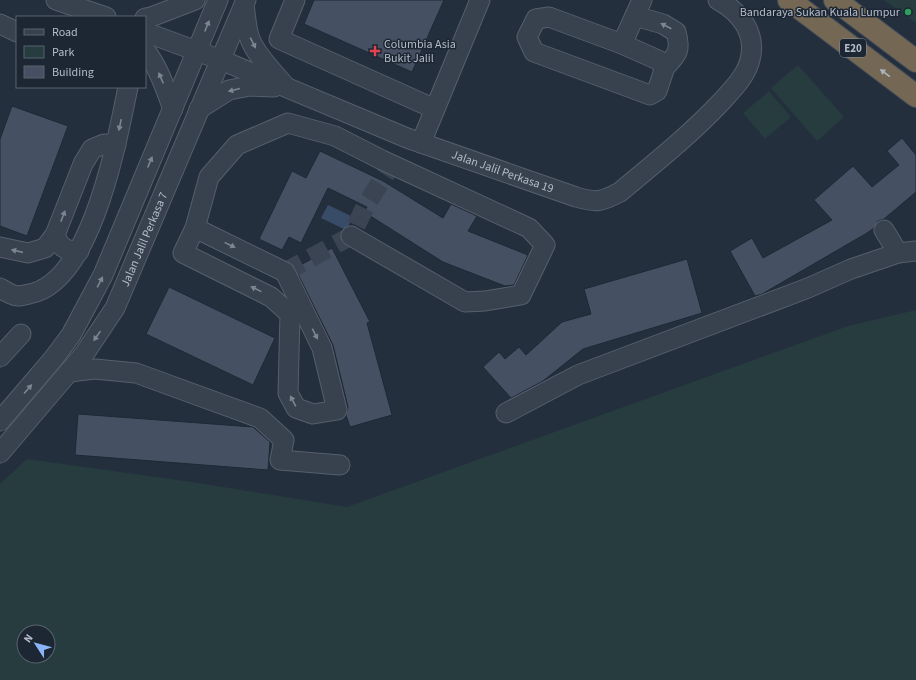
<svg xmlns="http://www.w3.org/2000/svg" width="916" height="680" font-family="'Source Sans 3',sans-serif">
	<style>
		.green { fill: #263c3f; fill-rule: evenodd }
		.water { fill: #394c67 }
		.building { fill: #455162; stroke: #1f2835 }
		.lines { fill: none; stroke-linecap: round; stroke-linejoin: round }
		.minor-tunnel { stroke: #3a4453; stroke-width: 19; stroke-dasharray: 19 10; stroke-linecap: butt }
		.minor-casing { stroke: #565f6c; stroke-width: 21 }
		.highway-casing { stroke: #434c59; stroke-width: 24 }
		.minor { stroke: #38414e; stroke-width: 19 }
		.highway { stroke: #746855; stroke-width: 22 }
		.oneway { fill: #7c8592 }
		.oneway2 { fill: #aeb4bd }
		.leisure-dot { fill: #2e9e5b; stroke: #1d2633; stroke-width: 1.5 }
		.health-dot { fill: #e0444e; stroke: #1d2633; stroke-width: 1.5 }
		.labels { text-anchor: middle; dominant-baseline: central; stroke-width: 3; stroke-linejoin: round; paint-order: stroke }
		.shield { fill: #1d2633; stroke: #878f9c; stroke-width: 1 }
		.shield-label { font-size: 11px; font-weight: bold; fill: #b4bcc9 }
		.poi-label { font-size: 12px; fill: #b4bcc9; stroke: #1d2633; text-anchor: end }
		.street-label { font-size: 12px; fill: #b4bcc9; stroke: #1d2633 }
	</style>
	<rect width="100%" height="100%" fill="#242f3e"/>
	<g class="green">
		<polygon points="884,0 916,0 916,23"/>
		<polygon points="798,65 844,117 817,141 771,88"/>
		<polygon points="769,91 791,117 765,139 743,113"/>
		<path d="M916 310V680H0V484L27 459 192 482 347 507 848 326ZM24 632H48V656H24Z"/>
	</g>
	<polygon class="water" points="328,205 353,217 346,230 321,218"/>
	<g class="building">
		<polygon points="314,0 444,0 412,72 304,24"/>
		<polygon points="12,106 68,126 27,236 0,226 0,139"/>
		<polygon points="902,138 916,155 916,192 884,219 878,221 874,228 867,233 762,294 755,296 730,251 752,238 763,258 832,220 814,200 853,166 872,187 899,165 887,151"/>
		<polygon points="320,151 383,181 443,218 451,204 477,216 468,231 528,255 514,285 505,286 443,262 364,212 367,207 328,188 301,243 289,237 282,250 259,239 292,171 306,178"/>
		<polygon points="332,248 370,322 367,323 392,415 350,427 346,415 348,407 333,345 295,268"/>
		<polygon points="687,259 702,313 583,349 543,381 511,398 483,367 499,352 505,359 519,347 526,355 562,322 591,314 584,289"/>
		<polygon points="169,287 275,338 253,385 146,334"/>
		<polygon points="78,414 253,427 270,442 268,470 75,455"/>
	</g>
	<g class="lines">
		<polyline class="minor-tunnel" points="285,272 351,236 366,205 392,164"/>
		<g class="minor-casing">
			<g id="minor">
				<polyline points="56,0 106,17"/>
				<polyline points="295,0 279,39 435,109"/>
				<path d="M244 5C246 17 246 28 250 39 257 57 274 72 285 86"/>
				<path d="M635 16 663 24 676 32C681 50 678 54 665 67"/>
				<polygon points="549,17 622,44 658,60 665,67 657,91 650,95 534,52 527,37 536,19"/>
				<polyline points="145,18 151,17 195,0"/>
				<polyline points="0,24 17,32"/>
				<path id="s1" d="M145 32 221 60 407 138 576 197C597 203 601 202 620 192 655 163 690 135 721 102 732 90 746 76 750 60 757 33 740 12 718 0"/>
				<polyline points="622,44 642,0"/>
				<path d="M145 50C159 68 165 88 173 109"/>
				<polyline points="199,109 229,90 250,86 274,87"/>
				<polyline points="421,143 480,0"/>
				<polyline points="195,228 285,272 322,348 337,410 313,414 296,408 288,393 290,314 271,297 183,253 195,228 209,177 237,145 288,123 335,136 382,160 529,228 545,245 521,295 485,301 465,302 351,236"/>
				<polyline points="884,230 898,253"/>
				<polyline points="0,247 28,253 45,248 55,235"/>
				<path d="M79 251C66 251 60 248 55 235L83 164 92 149 104 144 116 145"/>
				<path d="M0 288C5 291 11 295 17 296 20 296 25 295 29 294 92 283 117 140 128 87"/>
				<polyline points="0,357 21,334"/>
				<polyline points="69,372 95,369 136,373 260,418 284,440 280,460 340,465"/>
				<polyline points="506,413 578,375 808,288 851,269 898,253 916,251"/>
				<polyline points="0,421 53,359 71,335 103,275 218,0"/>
				<path id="s2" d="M0 453 85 353 115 308 246 0"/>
			</g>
		</g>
		<g class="highway-casing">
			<g id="highway">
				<polyline points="789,0 916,96"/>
				<polyline points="835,0 916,61"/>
			</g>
		</g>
		<use href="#minor" class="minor"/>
		<use href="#highway" class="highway"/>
	</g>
	<defs><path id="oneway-solid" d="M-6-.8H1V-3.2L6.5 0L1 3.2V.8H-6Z"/></defs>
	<g class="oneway">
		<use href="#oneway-solid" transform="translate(207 26) rotate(-68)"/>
		<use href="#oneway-solid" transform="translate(666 26) rotate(-153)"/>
		<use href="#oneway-solid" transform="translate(253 43) rotate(63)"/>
		<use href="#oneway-solid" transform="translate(161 78) rotate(-113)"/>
		<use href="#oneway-solid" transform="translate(234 90) rotate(166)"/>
		<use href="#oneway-solid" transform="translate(120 125) rotate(102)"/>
		<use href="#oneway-solid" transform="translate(150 162) rotate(-67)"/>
		<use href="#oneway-solid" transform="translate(63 216) rotate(-69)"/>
		<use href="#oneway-solid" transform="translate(230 245) rotate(26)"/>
		<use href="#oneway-solid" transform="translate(17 251) rotate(-167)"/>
		<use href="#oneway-solid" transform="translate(100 282) rotate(-62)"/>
		<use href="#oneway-solid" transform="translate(256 289) rotate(-154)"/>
		<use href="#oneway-solid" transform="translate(315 334) rotate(64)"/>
		<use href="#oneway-solid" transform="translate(97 336) rotate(125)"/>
		<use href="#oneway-solid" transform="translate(28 389) rotate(-49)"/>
		<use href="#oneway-solid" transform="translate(293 401) rotate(-118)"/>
	</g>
	<use class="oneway2" href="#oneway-solid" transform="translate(885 73) rotate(-143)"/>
	<circle class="leisure-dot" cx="908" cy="12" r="4"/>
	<path class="health-dot" d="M373 45h4v4h4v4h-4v4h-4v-4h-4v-4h4z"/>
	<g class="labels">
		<rect class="shield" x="840" y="39" width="26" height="18" rx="3"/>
		<g class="shield-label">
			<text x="853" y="48">E20</text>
		</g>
		<g class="poi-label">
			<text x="900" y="12">Bandaraya Sukan Kuala Lumpur</text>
			<text x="384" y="44" text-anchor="start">Columbia Asia<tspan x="384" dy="14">Bukit Jalil</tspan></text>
		</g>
		<g class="street-label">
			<text stroke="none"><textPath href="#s1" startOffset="384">Jalan Jalil Perkasa 19</textPath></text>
			<text stroke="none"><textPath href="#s2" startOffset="260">Jalan Jalil Perkasa 7</textPath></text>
		</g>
	</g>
	<rect x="16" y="16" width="130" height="72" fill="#1d2633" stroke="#59626f"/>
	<rect x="24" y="29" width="20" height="6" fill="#38414e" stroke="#59626f"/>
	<text x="52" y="36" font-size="12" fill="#b4bcc9">Road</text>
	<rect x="24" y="46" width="20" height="12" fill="#263c3f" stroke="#59626f"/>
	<text x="52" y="56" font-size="12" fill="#b4bcc9">Park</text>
	<rect x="24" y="66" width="20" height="12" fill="#455162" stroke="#59626f"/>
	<text x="52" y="76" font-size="12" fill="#b4bcc9">Building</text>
	<g transform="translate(36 644) rotate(306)"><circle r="19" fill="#1d2633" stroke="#59626f"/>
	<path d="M0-3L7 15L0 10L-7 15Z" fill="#8ab4f8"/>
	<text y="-6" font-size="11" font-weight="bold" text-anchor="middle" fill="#b4bcc9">N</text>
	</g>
</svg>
